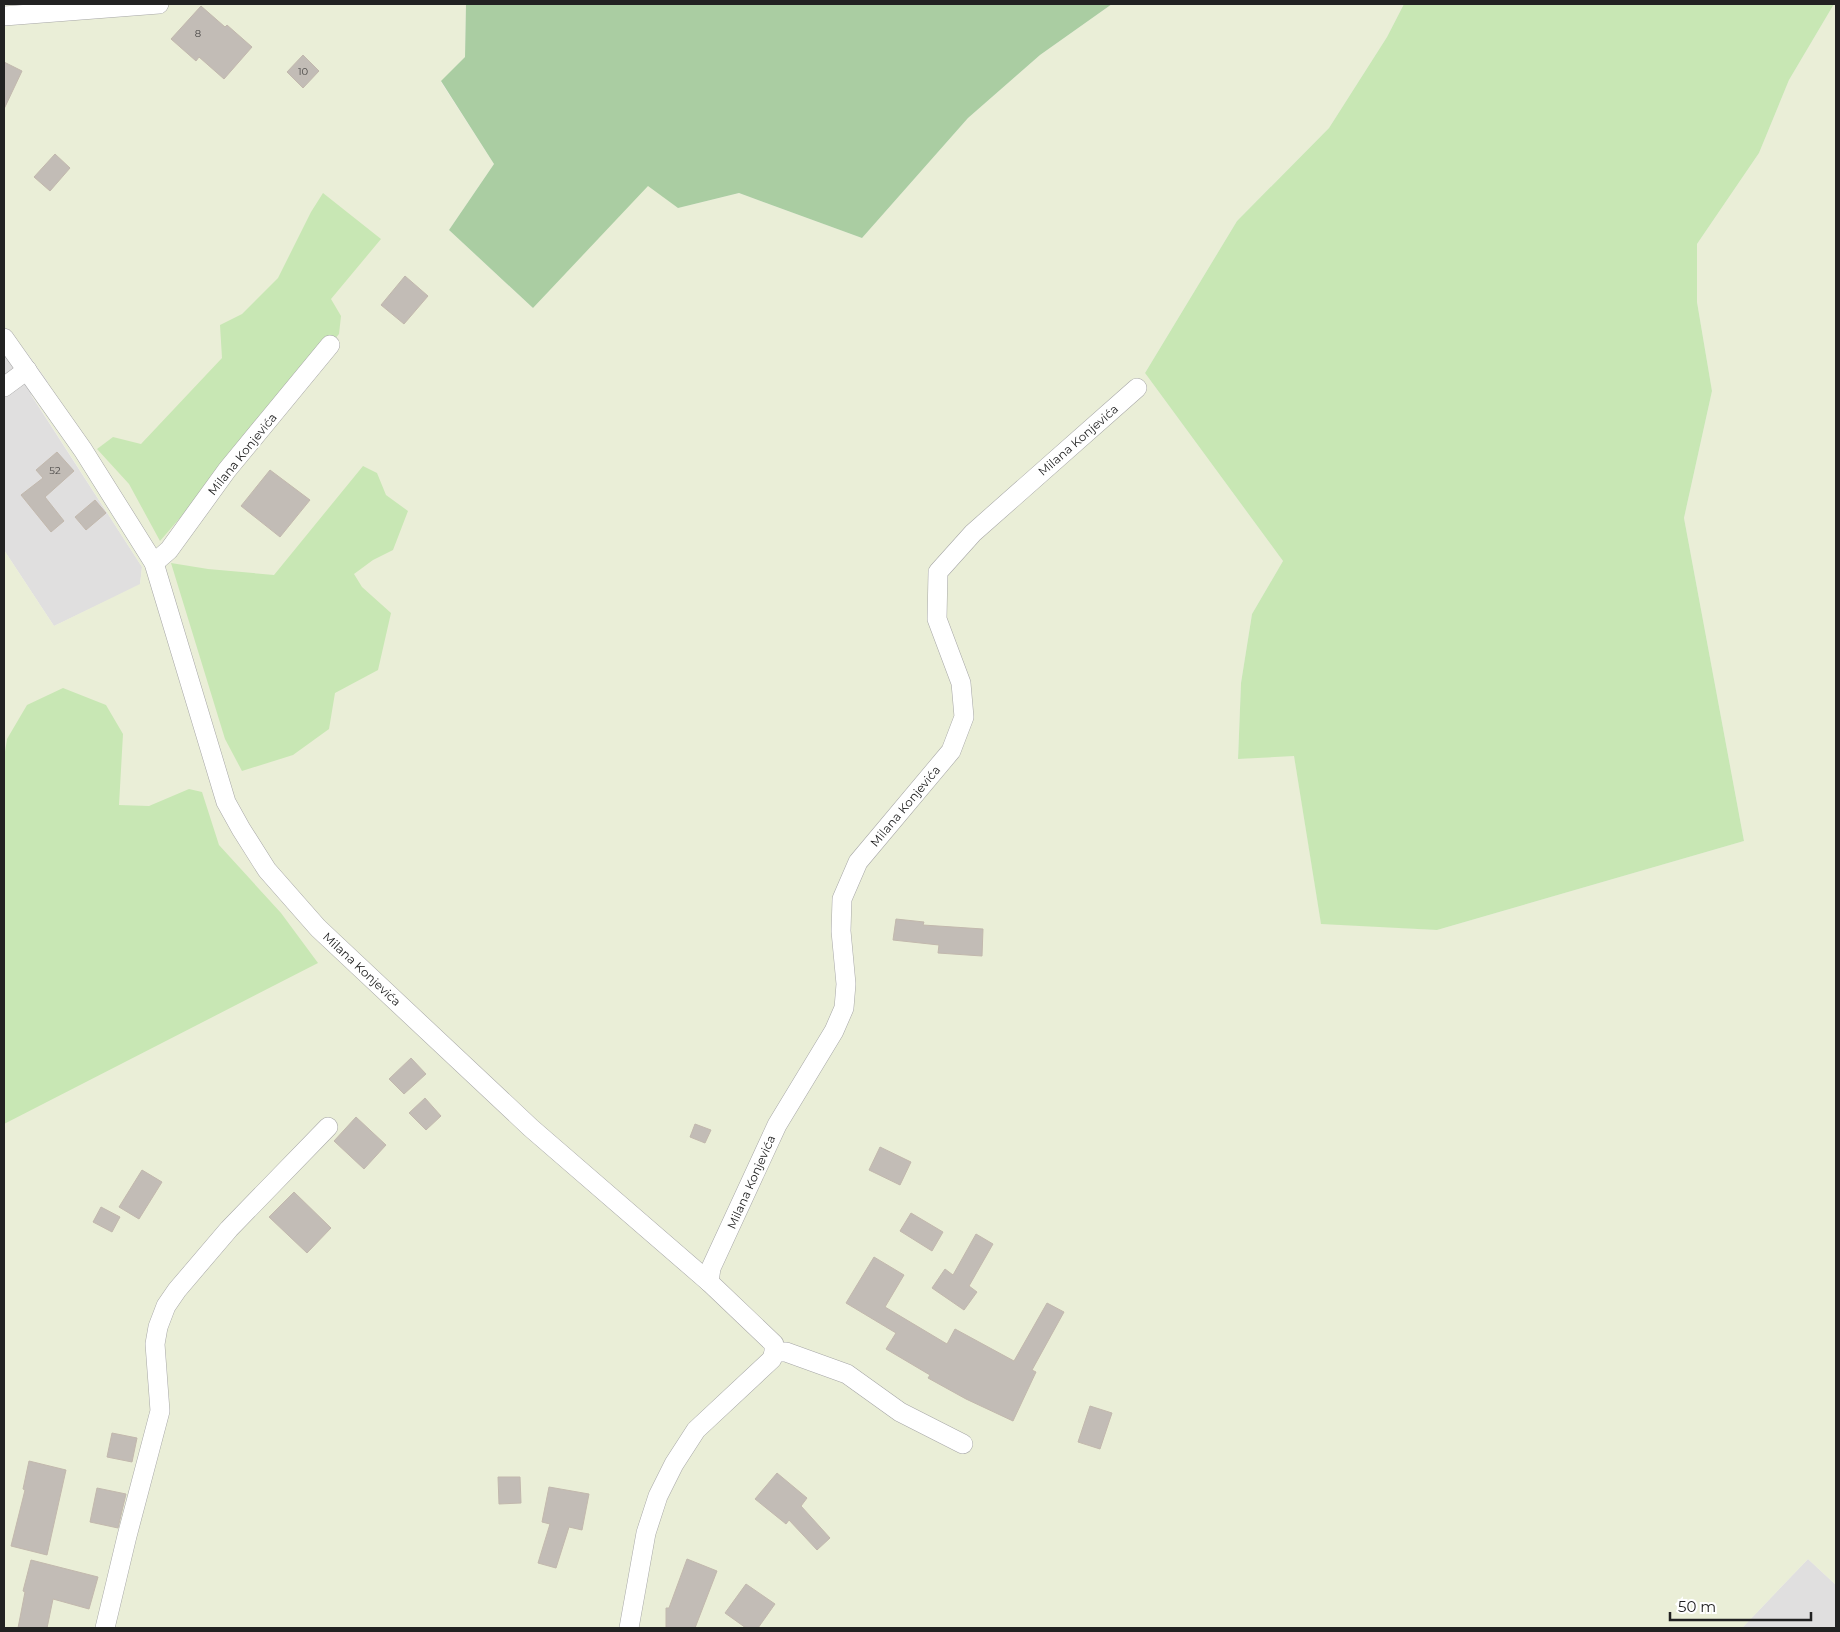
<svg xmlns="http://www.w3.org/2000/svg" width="1840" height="1632" font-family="Montserrat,sans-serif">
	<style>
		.residential { fill: #e0dfdf }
		.farmland { fill: #eaeed7 }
		.grass { fill: #c8e7b4 }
		.forest { fill: #aacda2 }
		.building { fill: #c2bcb6; stroke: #c2b8ad }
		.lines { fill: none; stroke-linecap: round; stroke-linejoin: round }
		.minor-casing { stroke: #a6a6a6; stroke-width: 20 }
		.minor { stroke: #fff; stroke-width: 19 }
		.labels { text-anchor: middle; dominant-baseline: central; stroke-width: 4; stroke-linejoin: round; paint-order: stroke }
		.number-label { font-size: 10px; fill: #4a4847 }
		.street-label { font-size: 12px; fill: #222; stroke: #fff }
	</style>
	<rect width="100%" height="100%" fill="#f1efea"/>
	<g class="residential">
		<polygon points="4,331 27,353 48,382 31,395 142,567 140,585 54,626 4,550"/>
		<polygon points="1808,1559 1836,1585 1836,1628 1742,1628"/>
	</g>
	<polygon class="farmland" points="4,4 466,4 465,57 441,82 494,164 449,230 533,308 648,185 678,208 739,193 862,238 968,118 1040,55 1112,4 1404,4 1387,37 1329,128 1237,221 1145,373 1283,561 1252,614 1241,683 1238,759 1294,755 1321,923 1437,930 1744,841 1684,518 1712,391 1697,302 1697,244 1759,153 1789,80 1834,4 1836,4 1836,1585 1808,1559 1742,1628 4,1628 4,550 54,626 140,584 142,567 31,394 48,382 27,353 4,331"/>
	<g class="grass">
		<polygon points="1404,4 1834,4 1789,80 1759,153 1697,244 1697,302 1712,391 1684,518 1744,841 1437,930 1321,924 1294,756 1238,759 1241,683 1252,614 1283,561 1145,373 1237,221 1329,128 1387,37"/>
		<polygon points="323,193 381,239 331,299 341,316 339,334 160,541 129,484 97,449 113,437 141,444 222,358 220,325 242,314 278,278 311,212"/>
		<polygon points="363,466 377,473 386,495 408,511 393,550 373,560 354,574 362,587 391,613 378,670 335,693 329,729 293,755 242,771 225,739 171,563 208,569 274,575"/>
		<polygon points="63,688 106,705 123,734 119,805 149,806 189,789 202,792 219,845 281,913 318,963 4,1124 4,758 7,739 27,705"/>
	</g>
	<polygon class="forest" points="466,4 1112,4 1040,55 968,118 862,238 739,193 678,208 648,186 533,308 449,230 494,164 441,81 465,57"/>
	<g class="building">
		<polygon points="201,6 225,27 227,25 252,47 224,79 199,57 196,61 171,39"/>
		<polygon points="303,55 319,71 303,88 287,72"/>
		<polygon points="4,62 22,71 4,109"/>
		<polygon points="55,154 70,168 50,191 34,177"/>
		<polygon points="405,276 428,296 404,324 381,305"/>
		<polygon points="57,452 74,471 45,497 64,521 51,532 21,495 43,478 36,470"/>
		<polygon points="270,470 310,500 280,537 241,506"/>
		<polygon points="95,500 106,513 86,530 75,517"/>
		<polygon points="896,919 924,922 923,925 983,929 982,956 938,953 939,945 893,940"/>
		<polygon points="411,1058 426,1074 404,1094 389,1079"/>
		<polygon points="425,1098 441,1116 426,1130 409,1113"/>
		<polygon points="356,1117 386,1145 364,1169 334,1141"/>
		<polygon points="695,1124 711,1130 705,1143 690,1137"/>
		<polygon points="880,1147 911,1162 900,1185 869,1170"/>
		<polygon points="142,1170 162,1182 139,1219 119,1207"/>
		<polygon points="294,1192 331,1228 307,1253 269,1217"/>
		<polygon points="101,1207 120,1217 112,1232 93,1222"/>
		<polygon points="911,1213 943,1232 932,1251 900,1231"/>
		<polygon points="976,1234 993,1244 969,1286 977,1292 964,1310 932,1288 945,1269 953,1275"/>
		<polygon points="874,1257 904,1275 885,1307 947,1344 955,1329 1014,1361 1047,1303 1064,1312 1032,1370 1036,1372 1013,1421 966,1399 928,1378 930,1375 886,1349 896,1333 846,1303"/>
		<polygon points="1090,1406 1112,1413 1100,1449 1078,1442"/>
		<polygon points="112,1433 137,1438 132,1462 107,1457"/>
		<polygon points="29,1461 66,1470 47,1555 11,1546 25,1490 23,1489"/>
		<polygon points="777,1473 807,1498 801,1506 830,1538 817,1550 789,1520 786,1524 755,1499"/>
		<polygon points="498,1477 520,1477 521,1503 499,1504"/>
		<polygon points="549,1487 589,1494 582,1530 569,1527 556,1568 538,1563 550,1524 542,1522"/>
		<polygon points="97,1488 126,1494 118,1528 90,1522"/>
		<polygon points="687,1559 717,1571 695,1628 666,1628 666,1608 669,1608"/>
		<polygon points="31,1560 98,1577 89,1609 53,1599 47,1628 18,1628 25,1592 23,1591"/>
		<polygon points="746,1584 775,1604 758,1628 746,1628 725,1613"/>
	</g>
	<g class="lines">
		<g class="minor-casing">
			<g id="minor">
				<polyline points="4,16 159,4"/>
				<polyline points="4,338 83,450 154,563 226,802 241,829 267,870 318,928 531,1128 709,1282"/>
				<polyline points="4,387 27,370"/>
				<polyline points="154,563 169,550 227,470 330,345"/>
				<polyline points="774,1352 786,1352 847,1374 900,1412 963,1444"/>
				<polyline points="105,1628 127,1536 160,1411 155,1344 158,1327 166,1306 177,1290 229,1229 328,1127"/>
				<polyline points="629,1628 646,1533 658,1496 674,1464 696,1430 772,1359 774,1352 774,1344 709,1282 711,1268 777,1125 834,1031 844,1008 846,984 841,931 842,899 858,862 951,751 964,717 961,683 937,619 938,572 973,533 1137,388"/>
			</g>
		</g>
		<use href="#minor" class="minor"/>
	</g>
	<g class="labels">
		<g class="number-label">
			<text x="198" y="33">8</text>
			<text x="303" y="71">10</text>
			<text x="55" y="470">52</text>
		</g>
		<g class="street-label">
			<text transform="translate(1078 440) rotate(-41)">Milana Konjevića</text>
			<text transform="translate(242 454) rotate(-51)">Milana Konjevića</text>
			<text transform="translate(905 806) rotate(-50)">Milana Konjevića</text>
			<text transform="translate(362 969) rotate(43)">Milana Konjevića</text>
			<text transform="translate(751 1182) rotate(-66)">Milana Konjevića</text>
		</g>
	</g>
	<rect width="1840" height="1632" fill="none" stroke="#222222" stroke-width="10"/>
	<path d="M1670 1612v8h141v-8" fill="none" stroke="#222222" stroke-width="2.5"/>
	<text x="1678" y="1612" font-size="15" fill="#222222" stroke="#ffffff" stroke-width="4" paint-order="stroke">50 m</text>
</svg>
